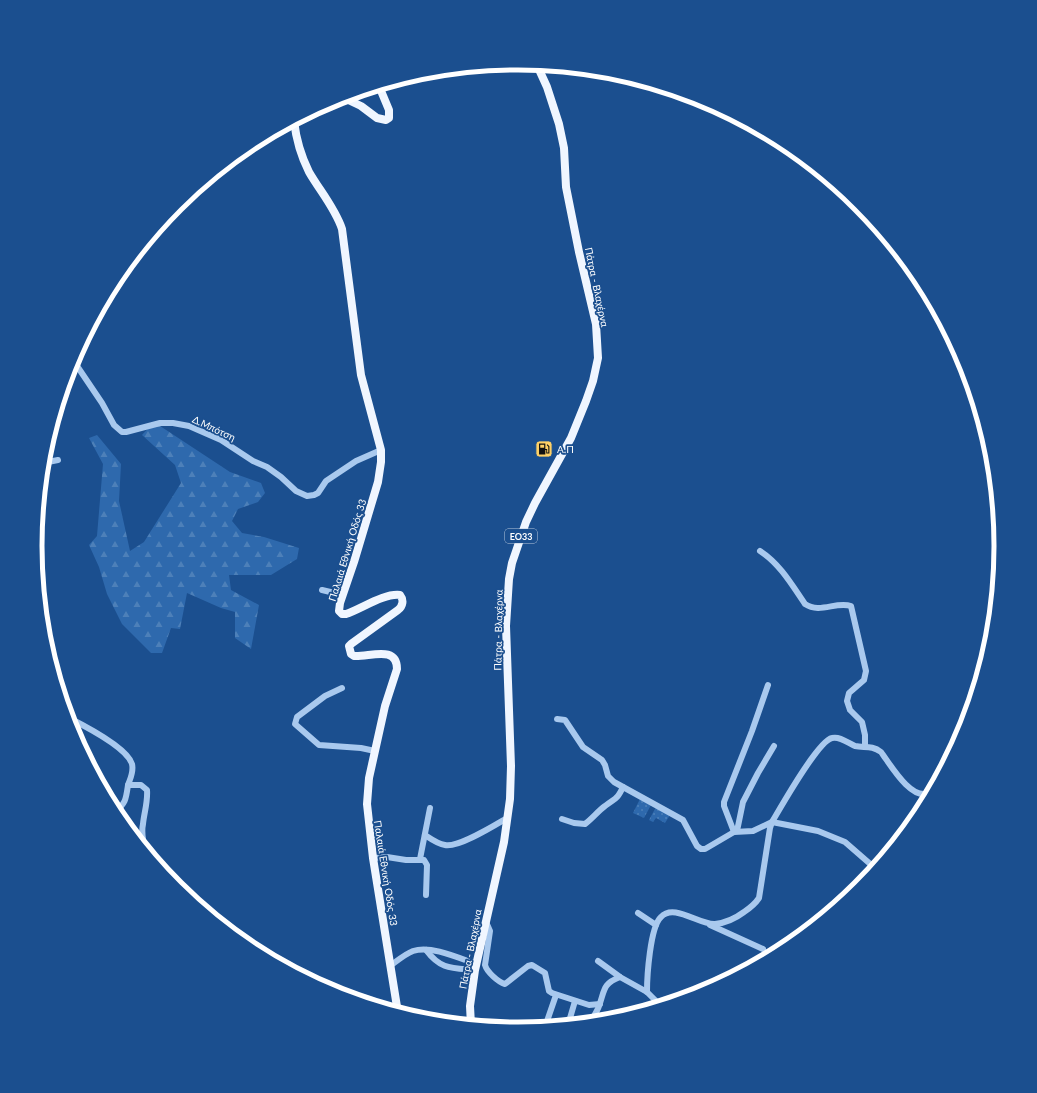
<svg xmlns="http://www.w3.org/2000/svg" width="1037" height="1093" font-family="Lato,sans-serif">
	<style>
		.grass { fill: url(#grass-dots) }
		.forest { fill: url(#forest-firs) }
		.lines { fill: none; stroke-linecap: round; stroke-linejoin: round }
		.minor { stroke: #a9c9ee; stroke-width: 6 }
		.major { stroke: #f0f6ff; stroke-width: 8 }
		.labels { text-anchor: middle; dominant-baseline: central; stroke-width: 3.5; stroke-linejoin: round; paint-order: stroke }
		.shield { fill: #1b4f8f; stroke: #bbcadd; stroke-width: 1 }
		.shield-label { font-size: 9px; font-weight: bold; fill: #fff }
		.street-label { font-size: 10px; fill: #fff; stroke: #1b4f8f }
		.poi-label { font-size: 10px; fill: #fff; stroke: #1b4f8f; text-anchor: start }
		.rim { fill: none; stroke: #fff; stroke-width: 5 }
	</style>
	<defs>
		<pattern id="grass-dots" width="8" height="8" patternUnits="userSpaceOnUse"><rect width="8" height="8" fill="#2e69ad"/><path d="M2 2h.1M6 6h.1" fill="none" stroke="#4d80b9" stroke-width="1.8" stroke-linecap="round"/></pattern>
		<pattern id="forest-firs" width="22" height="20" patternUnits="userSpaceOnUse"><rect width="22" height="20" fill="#2e69ad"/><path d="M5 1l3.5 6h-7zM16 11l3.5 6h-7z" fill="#4d80b9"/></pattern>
	</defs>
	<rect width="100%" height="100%" fill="#1b4f8f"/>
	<g class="grass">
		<polygon points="640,799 651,805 644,818 633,813"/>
		<polygon points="656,807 670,815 665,823 656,818 653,822 649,820"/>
	</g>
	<polygon class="forest" points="154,422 230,472 261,483 265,493 258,502 238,509 232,521 242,533 264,537 299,548 297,559 271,575 229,575 231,590 259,605 251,649 235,638 235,612 221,608 187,593 180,629 171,628 162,653 151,653 122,624 107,594 99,567 89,545 97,536 103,464 89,438 97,435 121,464 119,501 130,551 144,542 181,483 175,465 142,435"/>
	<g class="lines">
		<g class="minor">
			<polyline points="73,360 102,403 114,425 122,432 126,432 160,423 173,423 189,426 221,440 253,461 267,467 281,477 296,491 307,496 314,495 318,493 326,481 356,461 381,450"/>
			<polyline points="43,463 58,460"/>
			<path d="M760 551C780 564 792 585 805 604 820 614 836 601 851 606L866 671 864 680 849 693 847 701 850 710 862 722 865 735V746"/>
			<polyline points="322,590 343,595"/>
			<polyline points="342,688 325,696 297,717 295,724 319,745 361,748 375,751"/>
			<path d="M67 717C83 725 127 747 132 764 134 772 130 779 128 785H141L147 790C148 802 144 813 143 824 141 833 143 841 145 849"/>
			<polyline points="557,719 565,720 583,747 602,760 605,765 608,776 614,782 683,820 697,846 701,849 705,849 734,832 753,831 772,822 818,831 845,842 876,869"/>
			<path d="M115 812C126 803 126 799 128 785"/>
			<path d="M562 819 574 823 585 824C593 818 598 811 605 806 615 798 617 800 623 787"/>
			<polyline points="737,831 743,802 758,773 774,746"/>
			<polyline points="734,832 724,806 724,802 752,731 768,685"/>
			<path d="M425 835C431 839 438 844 445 845 458 848 495 825 507 818"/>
			<polyline points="373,858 387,857 406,860 424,860 427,865 426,895"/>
			<polyline points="420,859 430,808"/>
			<polyline points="638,913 656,925"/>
			<path d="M486 922 490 931 485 965C487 972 498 982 505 984L528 966 532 965 545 973 549 991 552 993 589 1005 600 1004"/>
			<polyline points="710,925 763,949"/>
			<path d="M426 950C441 970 452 968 475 970"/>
			<polyline points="598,961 620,977 647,992 661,1006"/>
			<path d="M390 966C397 961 405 954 413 951 431 945 459 958 476 964"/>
			<path d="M647 992C647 977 650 927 661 917 674 903 699 925 715 924 725 923 736 918 744 912 750 908 755 904 759 898L770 828 772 822C781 807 818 741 832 738 840 736 848 743 855 746 864 748 872 745 881 752 890 764 911 801 929 793L944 767 947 765"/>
			<path d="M590 1023C593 1017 597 1012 599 1006 605 990 602 984 620 977"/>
			<polyline points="568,1025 575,1001"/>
			<polyline points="545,1027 556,995"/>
		</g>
		<g class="major">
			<polyline points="342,97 361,106 377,118 386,120 389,118 389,110 379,86"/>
			<path d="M294 121C296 138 301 156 309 172 320 191 335 208 342 229L361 375 381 450V462L378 482 354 562 340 603 339 611 342 614H346C361 609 384 593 400 595 404 600 403 606 398 610L351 644 349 646 351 654 354 656C370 657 397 645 397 669L385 706 369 778 367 804 373 858 398 1013"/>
			<polyline points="471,1025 470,1006 475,970 504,842 510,799 511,766 506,626 509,579 512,563 526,522 535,503 571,438 586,401 593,381 598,358 596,324 579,252 566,187 564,148 559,124 547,87 537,65"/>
		</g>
	</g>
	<defs>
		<g id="fuel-square" transform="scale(0.9)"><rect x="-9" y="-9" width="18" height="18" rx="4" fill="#ffd166" stroke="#1b4f8f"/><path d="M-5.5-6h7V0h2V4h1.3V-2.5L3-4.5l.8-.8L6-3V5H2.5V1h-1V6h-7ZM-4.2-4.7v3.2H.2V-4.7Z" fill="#111"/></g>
	</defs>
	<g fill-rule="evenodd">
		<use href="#fuel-square" x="544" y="449"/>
	</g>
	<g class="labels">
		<rect class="shield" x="505" y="529" width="32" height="14" rx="3"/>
		<g class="shield-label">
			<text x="521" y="536">ΕΟ33</text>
		</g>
		<g class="street-label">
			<text transform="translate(597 287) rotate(78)">Πάτρα - Βλαχέρνα</text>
			<text transform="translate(214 428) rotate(25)">Δ.Μπότση</text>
			<text transform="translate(347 550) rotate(-73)">Παλαιά Εθνική Οδός 33</text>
			<text transform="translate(498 630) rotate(-89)">Πάτρα - Βλαχέρνα</text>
			<text transform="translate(386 873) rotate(81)">Παλαιά Εθνική Οδός 33</text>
			<text transform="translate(470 949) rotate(-79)">Πάτρα - Βλαχέρνα</text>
		</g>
		<g class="poi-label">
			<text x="557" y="449">Α.Π</text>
		</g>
	</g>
	<path d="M0 0H1037V1093H0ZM42 546a476 476 0 1 1 952 0a476 476 0 1 1-952 0Z" fill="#1b4f8f" fill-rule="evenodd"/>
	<path class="rim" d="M42 546a476 476 0 1 1 952 0a476 476 0 1 1-952 0Z"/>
</svg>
